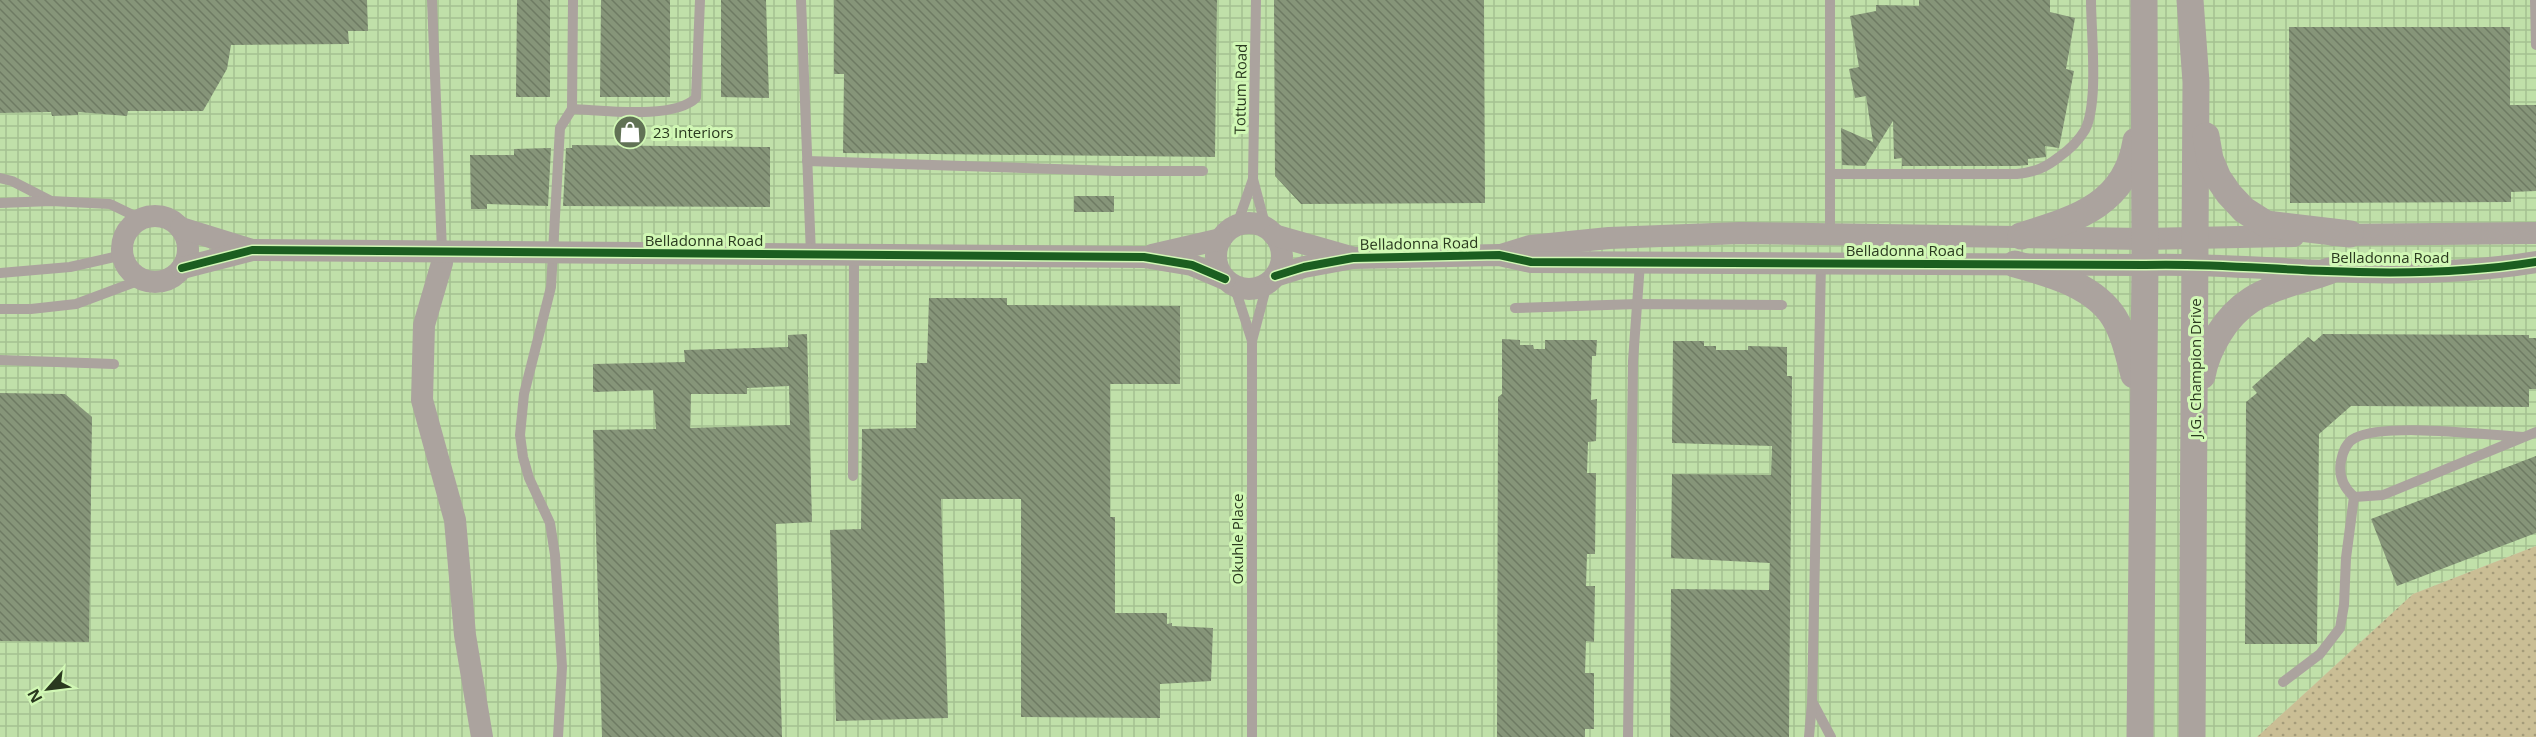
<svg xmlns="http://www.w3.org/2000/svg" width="2536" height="737" font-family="'Open Sans',sans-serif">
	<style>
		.industrial { fill: url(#industrial-grid) }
		.grass { fill: url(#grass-dots) }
		.building { fill: url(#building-back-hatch); fill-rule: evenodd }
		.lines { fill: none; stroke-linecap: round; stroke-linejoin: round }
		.service { stroke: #aba39e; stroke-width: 10 }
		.minor { stroke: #aba39e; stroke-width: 22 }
		.tertiary { stroke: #aba39e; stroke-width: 27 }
		.cycleway-casing { stroke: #d1f8b5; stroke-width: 11 }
		.cycleway { stroke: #1b5e20; stroke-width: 8 }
		.labels { text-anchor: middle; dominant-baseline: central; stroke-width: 6; stroke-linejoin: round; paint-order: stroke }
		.street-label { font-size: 15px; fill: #2a391f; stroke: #d1f8b5 }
		.poi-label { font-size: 15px; fill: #2a391f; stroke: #d1f8b5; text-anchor: start }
	</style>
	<defs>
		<pattern id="industrial-grid" width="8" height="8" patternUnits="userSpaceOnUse" patternTransform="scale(1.5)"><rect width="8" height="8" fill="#c0e0a9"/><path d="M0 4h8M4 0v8" fill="none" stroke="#a5c191"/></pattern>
		<pattern id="grass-dots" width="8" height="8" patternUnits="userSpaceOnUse" patternTransform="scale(1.5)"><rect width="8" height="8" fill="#cabe95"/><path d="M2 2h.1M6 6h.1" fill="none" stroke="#a49b79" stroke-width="1.8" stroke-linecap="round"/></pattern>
		<pattern id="building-back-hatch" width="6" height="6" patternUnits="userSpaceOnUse" patternTransform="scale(1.5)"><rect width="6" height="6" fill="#869579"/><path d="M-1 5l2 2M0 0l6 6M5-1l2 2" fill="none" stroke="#6e7b63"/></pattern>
	</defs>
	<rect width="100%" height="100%" fill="#c7dbb8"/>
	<polygon class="industrial" points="0,0 2536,0 2536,546 2413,594 2257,737 0,737"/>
	<polygon class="grass" points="2536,546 2536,737 2257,737 2413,594"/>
	<g class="building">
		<polygon points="0,0 367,0 368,31 348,31 349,44 231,45 227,69 203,111 128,111 127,116 78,112 78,115 52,116 51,112 0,113"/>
		<polygon points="517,0 550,0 550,97 516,97"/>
		<polygon points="601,0 670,0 670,97 600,97"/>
		<polygon points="721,0 766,0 769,98 721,97"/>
		<polygon points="834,0 1217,0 1215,157 843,153 844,74 834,74"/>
		<polygon points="1274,0 1484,0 1485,203 1301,204 1275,176"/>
		<polygon points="1919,0 2050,0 2050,12 2075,18 2066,69 2074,71 2059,148 2045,146 2046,157 2028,159 2028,165 2016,166 1902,166 1902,158 1894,159 1893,121 1865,166 1842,165 1841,128 1873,142 1866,96 1855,98 1849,69 1859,67 1850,16 1876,11 1876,5 1919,6"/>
		<polygon points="2289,27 2510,27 2510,105 2536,105 2536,191 2511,192 2511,202 2290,203"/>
		<polygon points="572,145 770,147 770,207 563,206 566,148 572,148"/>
		<polygon points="551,148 548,206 487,204 487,209 471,209 470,155 514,155 514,149"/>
		<rect x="1074" y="196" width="40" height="16"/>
		<polygon points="929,298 1007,298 1007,305 1180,306 1180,384 1110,384 1110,517 1115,517 1115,613 1167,613 1167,624 1172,623 1172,626 1213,628 1211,681 1160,684 1160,718 1021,717 1021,499 941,499 948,718 836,721 830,530 861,529 862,429 916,428 916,363 927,363"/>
		<path d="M807 334 812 522 776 524 782 737H602L593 430 656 429 653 390 593 392V364L685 362 684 350 788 347V335ZM789 386 790 425 690 428 691 394H747V388Z"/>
		<polygon points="2323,334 2529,335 2529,338 2536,338 2536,389 2529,389 2529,407 2351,406 2319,434 2317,644 2245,644 2246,402 2257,393 2252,387 2308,337 2314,342"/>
		<polygon points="1502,339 1520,340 1520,345 1533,345 1534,349 1545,349 1545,340 1597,340 1596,356 1592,356 1591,400 1597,399 1596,441 1588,442 1587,473 1596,473 1595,554 1587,554 1586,586 1595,586 1594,642 1586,641 1585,673 1594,673 1594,729 1585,729 1585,737 1497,737 1498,397 1502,394"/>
		<polygon points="1673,341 1704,341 1704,346 1716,346 1716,350 1748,350 1748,346 1787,347 1787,376 1792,376 1789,737 1670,737 1671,589 1769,590 1770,563 1671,558 1672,474 1771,475 1772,446 1672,443"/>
		<polygon points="0,393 65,394 92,417 89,642 0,641"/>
		<polygon points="2536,456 2536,533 2397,586 2371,519"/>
	</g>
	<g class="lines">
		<g class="service">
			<polyline points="432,0 442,251"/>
			<polyline points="801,0 811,255"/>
			<polyline points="1256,0 1253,179 1266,228"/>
			<polyline points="1830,0 1830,235"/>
			<polyline points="2535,0 2536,45"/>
			<path d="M572 109C603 110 673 120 696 98L700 0"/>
			<polyline points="807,161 1116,171 1203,171"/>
			<path d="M1830 174H2017C2035 172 2045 168 2059 157 2069 150 2079 140 2085 130 2099 103 2091 32 2091 0"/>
			<polyline points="0,178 12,181 51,201"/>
			<polyline points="0,203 51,201 110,204 141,219"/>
			<polyline points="1237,225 1253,179"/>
			<polyline points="0,273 70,267 123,255"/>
			<polyline points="1234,285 1252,341"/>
			<polyline points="1515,308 1637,304 1782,305"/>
			<polyline points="0,309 31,309 76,304 143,279"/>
			<polyline points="0,360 114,364"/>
			<path d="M2524 437C2485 435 2386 422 2355 438 2346 442 2343 452 2341 461 2338 476 2343 487 2354 497L2383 495 2536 432"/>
			<polyline points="853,476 854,255"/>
			<polyline points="2283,682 2320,654 2340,628 2344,605 2346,558 2354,497"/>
			<polyline points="1813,703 1831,737"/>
			<polyline points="558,737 562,667 555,555 550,523 529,478 523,457 520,435 524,394 551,287 560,128 572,109 573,0"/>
			<polyline points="1252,737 1252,341 1267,284"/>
			<polyline points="1628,737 1633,361 1640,263"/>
			<polyline points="1809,737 1812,703 1821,263"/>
		</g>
		<g class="minor">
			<circle cx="155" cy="249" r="33"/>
			<circle cx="1249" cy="256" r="33"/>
			<polyline points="181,228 252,250"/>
			<polyline points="1274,235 1351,257"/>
			<polyline points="2333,235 2536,233"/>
			<polyline points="442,251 442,263 424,325 422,400 455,520 465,635 482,737"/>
			<polyline points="1152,255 1221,239"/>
			<polyline points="1501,255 1530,246 1609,238 1740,233 2144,239 2294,236"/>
			<polyline points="182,268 252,250 1144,257 1192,265 1225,279"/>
			<path d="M1275 276 1304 267 1353 258 1499 255 1531 262 2145 265C2206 263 2266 269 2327 271 2396 274 2468 273 2536 262"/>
		</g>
		<g class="tertiary">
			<polyline points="2190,0 2196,82 2192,737"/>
			<polyline points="2206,136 2210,159 2218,178 2229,194 2244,210 2266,224 2350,234"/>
			<path d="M2021 236C2075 219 2126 205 2136 141"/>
			<path d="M2015 264C2048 273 2089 284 2111 313 2124 331 2128 354 2134 375"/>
			<path d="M2202 376C2207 348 2226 316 2251 300 2273 286 2304 280 2329 271"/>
			<polyline points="2140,737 2145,265 2144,0"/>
		</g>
		<g class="cycleway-casing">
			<g id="cycleway">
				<polyline points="182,268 252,250 1144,257 1192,265 1225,279"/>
				<path d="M1275 276 1304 267 1353 258 1499 255 1531 262 2145 265C2206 263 2266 269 2327 271 2396 274 2468 273 2536 262"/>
			</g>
		</g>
		<use href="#cycleway" class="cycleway"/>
	</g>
	<defs>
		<g id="shop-disc" transform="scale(1.725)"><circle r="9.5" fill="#617255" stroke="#d1f8b5"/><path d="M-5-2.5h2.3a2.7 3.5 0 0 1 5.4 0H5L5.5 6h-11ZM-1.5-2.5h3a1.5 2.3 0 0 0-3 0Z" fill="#fff"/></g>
	</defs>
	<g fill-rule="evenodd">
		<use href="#shop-disc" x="630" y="132"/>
	</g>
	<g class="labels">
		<g class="street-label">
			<text transform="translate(1240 89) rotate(-89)">Tottum Road</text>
			<text x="704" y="240">Belladonna Road</text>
			<text transform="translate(1419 243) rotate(-1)">Belladonna Road</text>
			<text x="1905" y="250">Belladonna Road</text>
			<text x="2390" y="257">Belladonna Road</text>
			<text transform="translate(2195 368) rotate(-90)">J.G. Champion Drive</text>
			<text transform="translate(1237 539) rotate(-90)">Okuhle Place</text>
		</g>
		<g class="poi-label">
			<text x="653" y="132">23 Interiors</text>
		</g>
	</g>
	<g transform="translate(48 689) rotate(242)" stroke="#d1f8b5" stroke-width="4.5" paint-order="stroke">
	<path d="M0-4.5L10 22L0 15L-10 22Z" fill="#2a391f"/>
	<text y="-9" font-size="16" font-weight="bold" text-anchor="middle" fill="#2a391f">N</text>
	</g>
</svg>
